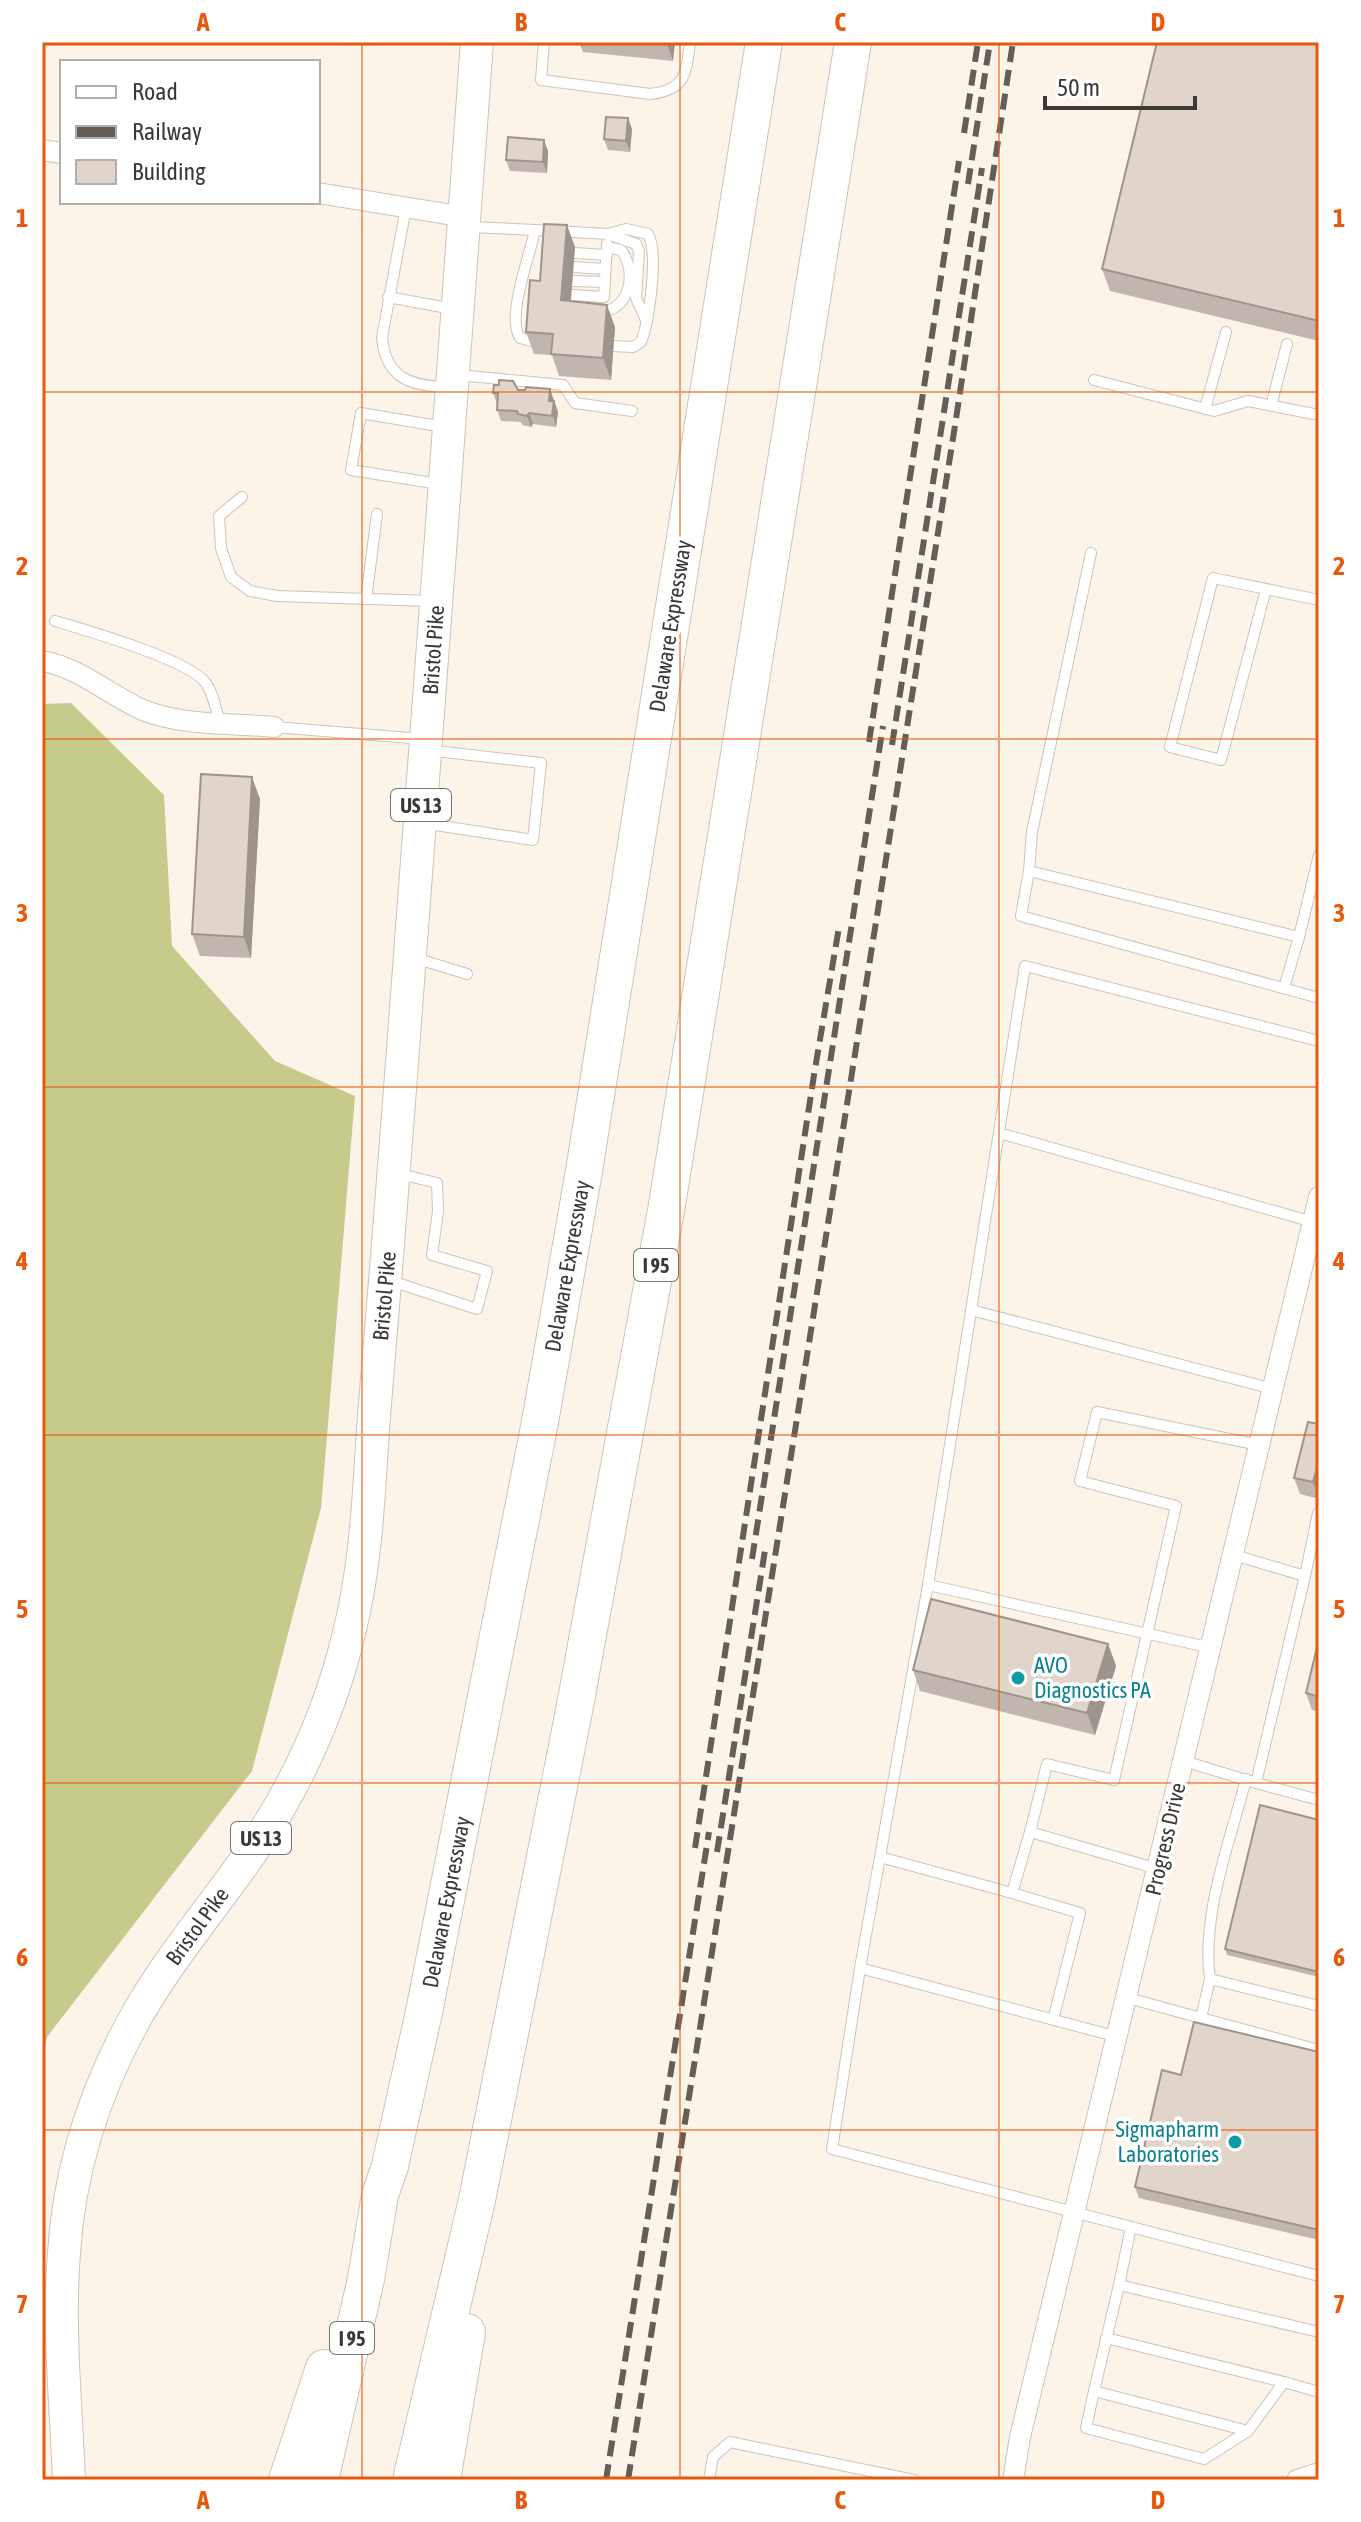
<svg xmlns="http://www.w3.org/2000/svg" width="1361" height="2522" font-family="'Asap Condensed',sans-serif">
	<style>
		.forest { fill: #c6cb8b }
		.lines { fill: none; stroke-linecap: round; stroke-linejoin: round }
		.lane-casing { stroke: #ccc4b9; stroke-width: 12 }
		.street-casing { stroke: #ccc4b9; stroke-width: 22 }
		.primary-casing { stroke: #ccc4b9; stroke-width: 34 }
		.highway-casing { stroke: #ccc4b9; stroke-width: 38 }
		.lane { stroke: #fff; stroke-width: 10 }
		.street { stroke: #fff; stroke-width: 20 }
		.primary { stroke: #fff; stroke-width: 32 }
		.highway { stroke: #fff; stroke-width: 36 }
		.rail { stroke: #635e58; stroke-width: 6; stroke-dasharray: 16 8; stroke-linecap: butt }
		.wall { fill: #c1b6af }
		.shaded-wall { fill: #9d948e }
		.building { fill: #e0d4cb; stroke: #9d948e; stroke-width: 2 }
		.grid { fill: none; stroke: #e8590c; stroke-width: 2; stroke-opacity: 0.55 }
		.culture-dot { fill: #0f9aa8; stroke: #fff; stroke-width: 3 }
		.labels { text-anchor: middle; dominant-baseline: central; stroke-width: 7; stroke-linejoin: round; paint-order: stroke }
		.shield { fill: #fff; stroke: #767471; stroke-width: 2 }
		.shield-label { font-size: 20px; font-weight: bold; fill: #3c3834 }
		.street-label { font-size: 22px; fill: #3c3834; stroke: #fff }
		.culture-label { font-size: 22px; fill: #0d838f; stroke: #fff; text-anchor: start }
		.neatline { fill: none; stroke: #e8590c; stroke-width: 3 }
		.grid-label { font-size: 26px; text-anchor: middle; font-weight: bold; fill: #e8590c }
	</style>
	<rect width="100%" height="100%" fill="#fdf4e9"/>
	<polygon class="forest" points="71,703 164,795 172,946 275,1061 355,1096 321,1508 252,1771 47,2037 42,2060 42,704"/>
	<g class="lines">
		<g class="lane-casing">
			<g id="lane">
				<path d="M544 42 541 80 650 94C686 90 686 74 690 42"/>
				<path d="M406 207 382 338C386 378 410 386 447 387"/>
				<path d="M470 227 535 230C530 256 506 317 520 338L535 342"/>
				<polyline points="535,230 608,234 636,244 639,251 636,298 646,320"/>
				<path d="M608 234 626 229 648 234C659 253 649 321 641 342L633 347 613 346"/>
				<polyline points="574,253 607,255"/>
				<polyline points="573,267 605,269"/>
				<polyline points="572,281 605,282"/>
				<polyline points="572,295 604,297 607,244"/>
				<polyline points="388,297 453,309"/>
				<path d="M598 312C630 312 638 272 621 250L607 247"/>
				<polyline points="459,375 563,385 575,403 632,411"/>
				<polyline points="1094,380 1214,411 1248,401 1319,415"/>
				<polyline points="1271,406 1287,344"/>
				<polyline points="1205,409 1226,332"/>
				<polyline points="439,484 351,470 361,413 444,427"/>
				<polyline points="242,497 219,516 221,548 231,577 250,591 277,596 431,601"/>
				<polyline points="1266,589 1221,760 1170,747 1213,578 1319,600"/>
				<polyline points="366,599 377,514"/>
				<path d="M55 621C85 630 187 659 205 682 213 692 216 710 220 723"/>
				<polyline points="274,727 423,739"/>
				<polyline points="422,823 533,840 541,763 427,750"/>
				<polyline points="1319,855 1299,937 1029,871 1021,916 1319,998"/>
				<polyline points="1029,871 1032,832 1091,553"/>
				<polyline points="415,958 467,974"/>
				<polyline points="1284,988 1299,937"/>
				<polyline points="999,1133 1313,1222"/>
				<polyline points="388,1280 477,1309 487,1271 432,1255 438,1211 437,1183 400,1174"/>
				<polyline points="971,1310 1273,1389"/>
				<polyline points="1305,1576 1318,1513"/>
				<polyline points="1212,1648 928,1585 1025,966 1319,1041"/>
				<polyline points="1184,1761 1256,1783 1305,1576 1234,1555"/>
				<polyline points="1256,1783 1319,1800"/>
				<polyline points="1030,1832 1012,1893 880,1857 860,1968 1118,2037"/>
				<polyline points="880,1857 928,1585"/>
				<polyline points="1158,1869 1030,1832 1047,1764 1114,1780 1176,1506 1080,1481 1097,1412 1259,1445"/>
				<polyline points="1012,1893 1080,1913 1053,2020"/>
				<polyline points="860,1968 832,2149 1319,2276"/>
				<path d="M1210 1979C1201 1915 1230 1842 1246 1779"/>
				<polyline points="1128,1998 1201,2018 1210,1979 1319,2006"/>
				<polyline points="1201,2018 1319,2050"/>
				<polyline points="1131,2227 1119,2285 1319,2332"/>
				<polyline points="1119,2285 1094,2391 1248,2431 1284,2382 1319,2392"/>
				<polyline points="1106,2338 1284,2382"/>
				<polyline points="1094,2391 1086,2428 1204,2459 1248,2431"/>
				<polyline points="709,2480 713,2457 730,2442 914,2480"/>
			</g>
		</g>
		<g class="street-casing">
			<g id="street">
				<polyline points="42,150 62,153"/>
				<polyline points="318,193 465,217"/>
				<path d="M42 661C79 667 109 695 143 710 182 726 232 723 274 727"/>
				<polyline points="1013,2480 1020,2437 1319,1197"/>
				<polyline points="1297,2480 1319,2473"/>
			</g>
		</g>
		<g class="primary-casing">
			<path id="primary" d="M69 2480C66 2405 58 2328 64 2253 69 2173 94 2094 132 2024 166 1961 214 1907 254 1848 299 1781 332 1707 350 1629 367 1560 369 1487 374 1416 383 1303 393 1189 401 1076 426 731 453 387 477 42"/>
		</g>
		<g class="highway-casing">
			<g id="highway">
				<polyline points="287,2480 324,2368"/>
				<polyline points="320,2480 366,2279 380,2195 390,2166 424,2012 540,1422 584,1171 764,42"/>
				<polyline points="411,2480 477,2200 574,1711 667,1205 853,42"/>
				<polyline points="442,2480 467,2332"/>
			</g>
		</g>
		<use href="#lane" class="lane"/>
		<use href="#street" class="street"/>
		<use href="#primary" class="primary"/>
		<use href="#highway" class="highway"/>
		<g class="rail">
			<polyline points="964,133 978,42"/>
			<polyline points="968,184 990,42"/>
			<polyline points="869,742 959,161"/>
			<polyline points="892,745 982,168"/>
			<polyline points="752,1559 883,726"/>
			<polyline points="695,1848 814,1075 839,927"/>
			<polyline points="717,1852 766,1544"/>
			<polyline points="606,2480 709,1832"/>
			<polyline points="628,2480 954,432 1013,42"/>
		</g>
	</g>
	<g class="wall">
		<polygon points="579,42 675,42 673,61 583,52"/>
		<polygon points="1319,42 1319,341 1110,291 1102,269"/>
		<polygon points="632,129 630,152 608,150 604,139"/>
		<polygon points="548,151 547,173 510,171 506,160"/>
		<polygon points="575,247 571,301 615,327 611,380 559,376 552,355 534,354 526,332 540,281"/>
		<polygon points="518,390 554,400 558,412 556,427 533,424 531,427 522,425 521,422 501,421 497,410 497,404 493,393"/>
		<polygon points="260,799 251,958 200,956 192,934"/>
		<polygon points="1319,1424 1319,1499 1300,1494 1294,1478"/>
		<polygon points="1319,1639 1319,1712 1312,1710 1306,1693"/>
		<polygon points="1108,1644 1116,1666 1095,1735 920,1691 913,1670"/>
		<polygon points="1319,1820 1319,1977 1227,1955 1225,1949"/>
		<polygon points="1319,2052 1319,2240 1139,2198 1135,2187"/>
	</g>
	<g class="shaded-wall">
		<polygon points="668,42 675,42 673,61 667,44"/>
		<polygon points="628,118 632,129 630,152 626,141"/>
		<polygon points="544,140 548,151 547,173 543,162"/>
		<polygon points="567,225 575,247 569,321 561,300"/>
		<polygon points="607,305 615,327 611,380 603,358"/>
		<polygon points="550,389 558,412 556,427 549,401"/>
		<polygon points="529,413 533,424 531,427 527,416"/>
		<polygon points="252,777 260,799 251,958 244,937"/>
		<polygon points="1317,1468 1319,1474 1319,1498 1313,1482"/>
		<polygon points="1108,1644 1116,1666 1095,1735 1087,1713"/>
	</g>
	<g class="building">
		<polygon points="644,42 668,42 667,44"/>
		<polygon points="1157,42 1319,42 1319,321 1102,269"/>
		<polygon points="606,117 628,118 626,141 604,139"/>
		<polygon points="508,137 544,140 543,162 506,160"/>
		<polygon points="544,224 567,225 561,300 607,305 603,358 551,354 553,334 526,332 530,280 540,281"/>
		<polygon points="499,380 513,381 518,390 525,390 526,387 550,389 549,401 554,401 552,416 529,413 527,416 518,414 517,411 497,410 498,393 493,393 494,385 499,385"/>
		<polygon points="201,774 252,777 244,937 192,934"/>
		<polygon points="1308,1422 1319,1424 1319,1468 1317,1468 1313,1482 1294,1478"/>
		<polygon points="931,1599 1108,1644 1087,1713 913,1670"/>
		<polygon points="1319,1639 1319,1697 1306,1693"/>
		<polygon points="1260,1805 1319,1820 1319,1972 1225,1949"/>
		<polygon points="1194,2022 1319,2052 1319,2230 1135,2187 1162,2070 1181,2075"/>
	</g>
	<path class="grid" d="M362 42V2480M680 42V2480M999 42V2480M42 392H1319M42 739H1319M42 1087H1319M42 1435H1319M42 1783H1319M42 2130H1319"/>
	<g class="culture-dot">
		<circle cx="1018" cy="1678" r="8"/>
		<circle cx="1235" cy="2142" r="8"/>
	</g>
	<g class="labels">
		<g class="shield">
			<rect x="391" y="789" width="60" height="32" rx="6"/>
			<rect x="634" y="1249" width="44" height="32" rx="6"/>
			<rect x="231" y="1822" width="60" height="32" rx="6"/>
			<rect x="330" y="2322" width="44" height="32" rx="6"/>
		</g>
		<g class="shield-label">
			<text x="421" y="805">US 13</text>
			<text x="656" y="1265">I 95</text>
			<text x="261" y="1838">US 13</text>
			<text x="352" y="2338">I 95</text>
		</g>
		<g class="street-label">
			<text transform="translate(670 626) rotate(-81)">Delaware Expressway</text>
			<text transform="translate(433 650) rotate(-86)">Bristol Pike</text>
			<text transform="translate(567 1266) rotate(-80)">Delaware Expressway</text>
			<text transform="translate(384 1296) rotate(-85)">Bristol Pike</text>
			<text transform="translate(1165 1839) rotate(-77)">Progress Drive</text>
			<text transform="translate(446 1902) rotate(-79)">Delaware Expressway</text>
			<text transform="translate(197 1926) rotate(-54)">Bristol Pike</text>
		</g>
		<g class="culture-label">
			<text x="1034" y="1665">AVO<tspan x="1034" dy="25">Diagnostics PA</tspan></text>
			<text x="1219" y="2129" text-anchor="end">Sigmapharm<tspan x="1219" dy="25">Laboratories</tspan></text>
		</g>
	</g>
	<rect width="1361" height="2522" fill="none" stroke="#ffffff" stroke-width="88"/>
	<rect x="60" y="60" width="260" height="144" fill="#ffffff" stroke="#b1afae" stroke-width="2"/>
	<rect x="76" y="86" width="40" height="12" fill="#ffffff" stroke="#b1afae" stroke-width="2"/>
	<text x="132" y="100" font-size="24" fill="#3c3834">Road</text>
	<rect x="76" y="126" width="40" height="12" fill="#635e58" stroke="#b1afae" stroke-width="2"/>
	<text x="132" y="140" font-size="24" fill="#3c3834">Railway</text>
	<rect x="76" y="160" width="40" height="24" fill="#e0d4cb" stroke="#b1afae" stroke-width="2"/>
	<text x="132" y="180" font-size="24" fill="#3c3834">Building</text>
	<path d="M1045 96v12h150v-12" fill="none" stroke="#3c3834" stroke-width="4"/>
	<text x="1057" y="96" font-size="24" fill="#3c3834" stroke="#ffffff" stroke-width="6" paint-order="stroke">50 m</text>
	<rect x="44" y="44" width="1273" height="2434" class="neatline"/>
	<g class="grid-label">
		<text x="203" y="31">A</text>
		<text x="521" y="31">B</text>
		<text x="840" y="31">C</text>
		<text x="1158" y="31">D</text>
		<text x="22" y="227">1</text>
		<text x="1339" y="227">1</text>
		<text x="22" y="575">2</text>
		<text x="1339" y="575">2</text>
		<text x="22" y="922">3</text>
		<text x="1339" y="922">3</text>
		<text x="22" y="1270">4</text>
		<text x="1339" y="1270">4</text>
		<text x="22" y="1618">5</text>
		<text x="1339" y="1618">5</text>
		<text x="22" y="1966">6</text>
		<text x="1339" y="1966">6</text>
		<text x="22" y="2313">7</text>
		<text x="1339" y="2313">7</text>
		<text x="203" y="2509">A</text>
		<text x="521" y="2509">B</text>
		<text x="840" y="2509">C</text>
		<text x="1158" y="2509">D</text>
	</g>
</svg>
